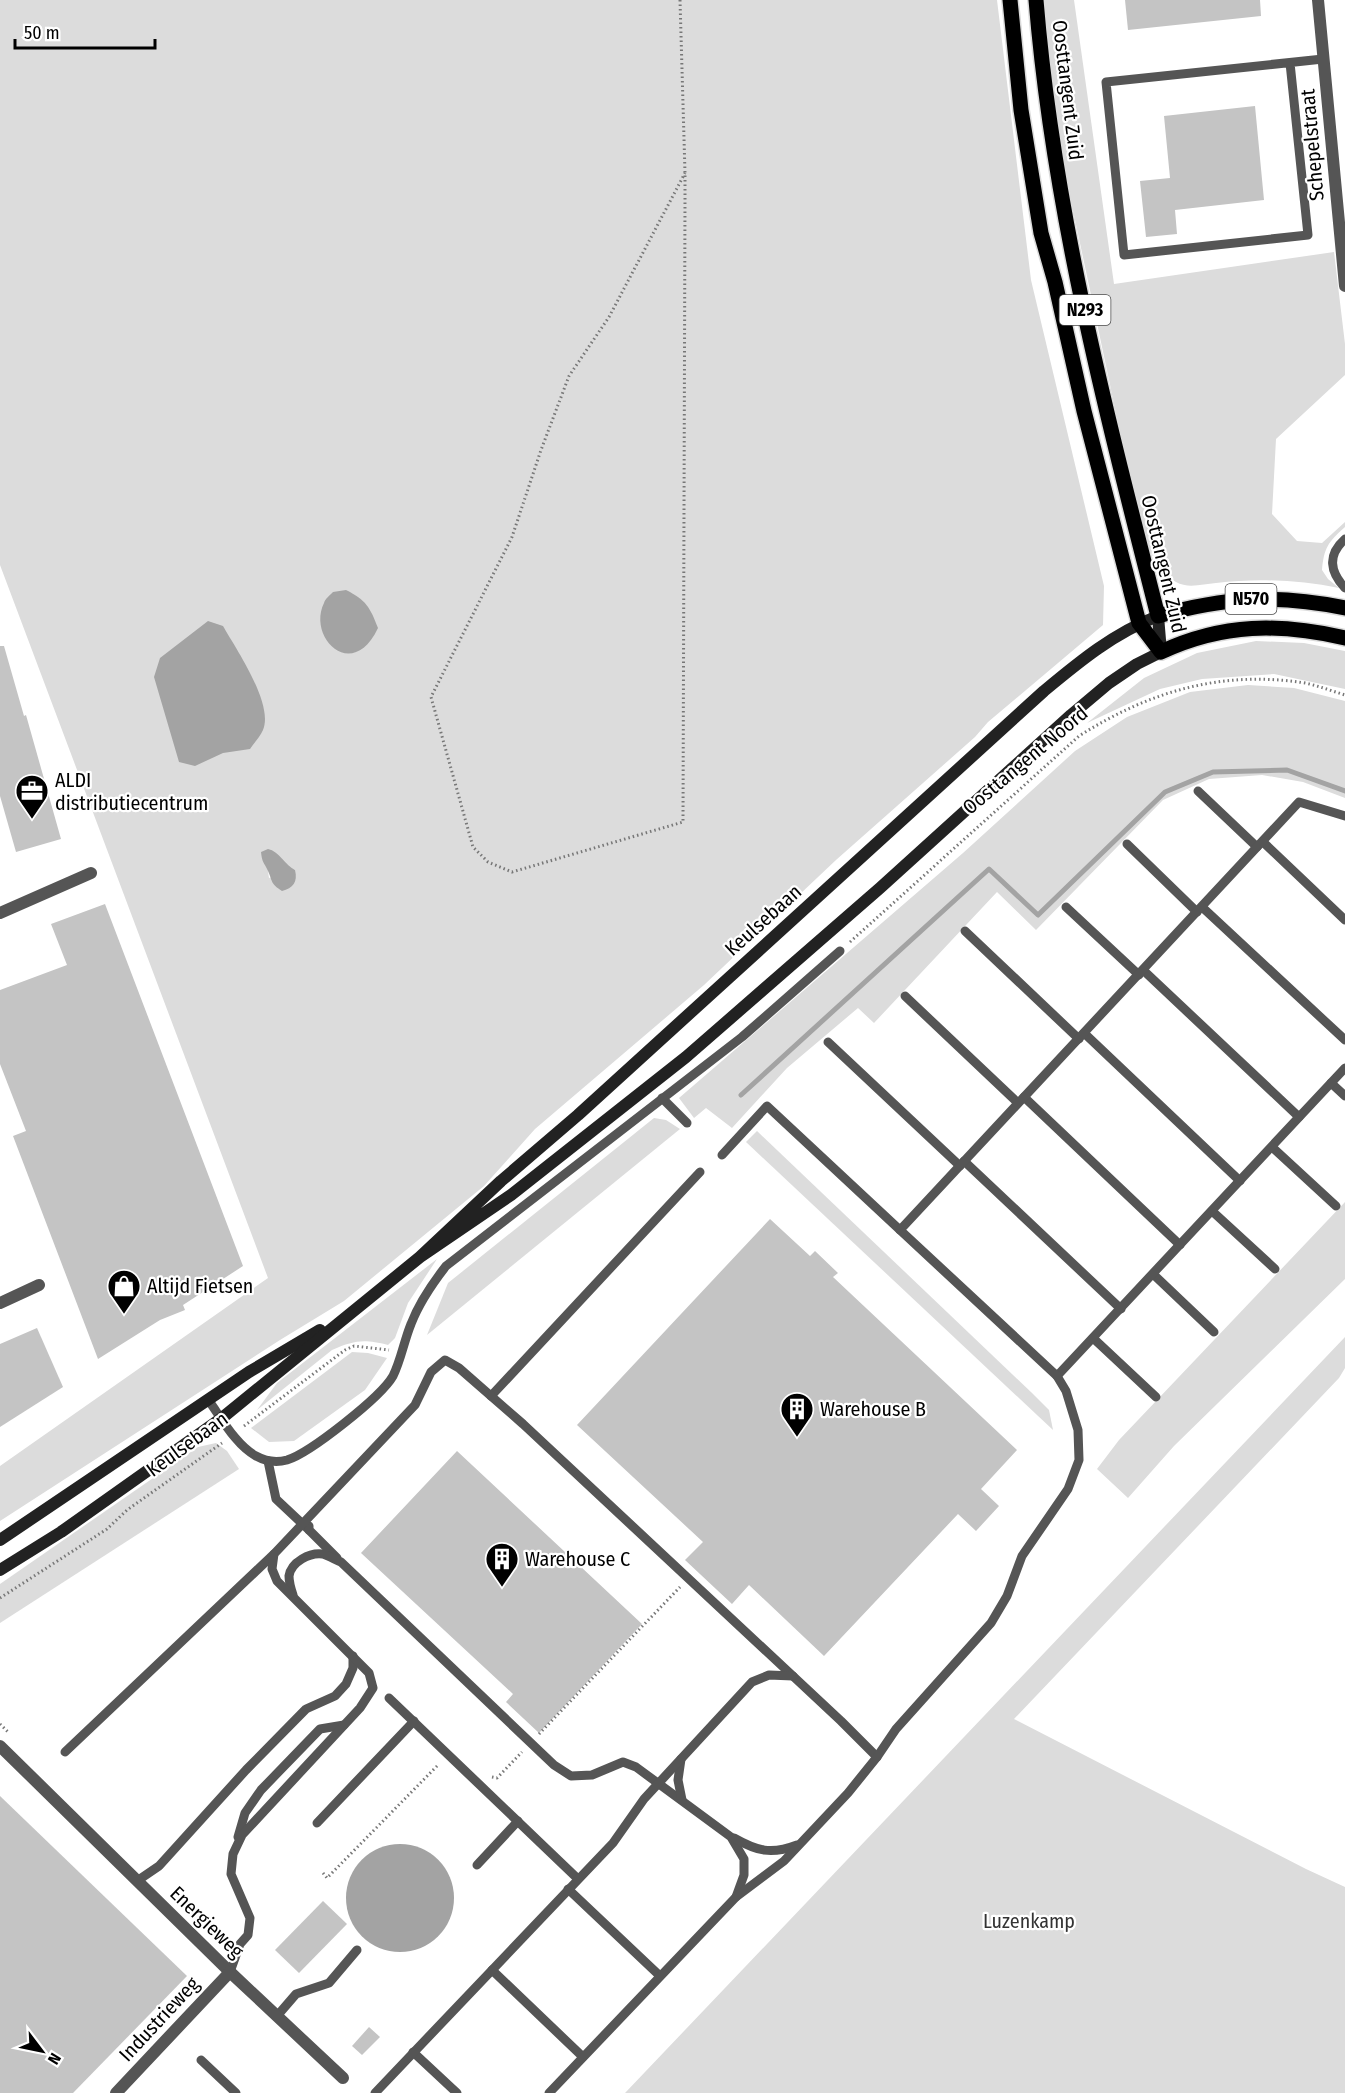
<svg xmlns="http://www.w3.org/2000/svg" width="1345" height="2093" font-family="'Fira Sans Condensed',sans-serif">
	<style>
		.green { fill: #dcdcdc; fill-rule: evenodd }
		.water { fill: #a3a3a3 }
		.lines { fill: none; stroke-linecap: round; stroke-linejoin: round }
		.stream { stroke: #a3a3a3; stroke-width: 5 }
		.building { fill: #c4c4c4 }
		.primary-casing { stroke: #dbdbdb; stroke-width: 18 }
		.path { stroke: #777; stroke-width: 3; stroke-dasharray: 1.5 3; stroke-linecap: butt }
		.lane { stroke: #555; stroke-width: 9 }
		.street { stroke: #555; stroke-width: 12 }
		.secondary { stroke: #222; stroke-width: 12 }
		.primary { stroke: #000; stroke-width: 15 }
		.labels { text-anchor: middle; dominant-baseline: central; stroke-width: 4.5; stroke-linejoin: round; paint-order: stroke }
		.shield { fill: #fff; stroke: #4c4c4c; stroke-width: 1.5 }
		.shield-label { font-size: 18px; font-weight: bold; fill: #000 }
		.street-label { font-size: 20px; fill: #000; stroke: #fff }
		.poi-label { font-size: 20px; fill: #000; stroke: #fff; text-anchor: start }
		.park-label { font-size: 20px; fill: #333; stroke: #fff }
	</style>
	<rect width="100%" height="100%" fill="#fff"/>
	<g class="green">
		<path d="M0 0H997L1031 280 1104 586 1103 625 988 722 975 737 836 860 704 985 535 1129 484 1186 344 1301 280 1340 0 1521V1466L268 1278 0 565ZM288 867 295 870 269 878 268 871Z"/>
		<path d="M1043 0H1074L1114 284 1334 252 1345 344V375L1276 439 1272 514 1297 541 1322 543 1345 522V527C1328 542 1324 548 1322 570L1328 579 1339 588C1298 580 1258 578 1216 583 1203 584 1188 589 1176 582 1151 568 1146 537 1137 512L1053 116Z"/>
		<polygon points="1256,641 1304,643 1345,651 1345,689 1274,674 1202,679 1160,689 1087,723 1144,678 1197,653"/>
		<polygon points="1248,685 1294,688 1345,701 1345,798 1303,782 1262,775 1209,779 1163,800 1036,930 997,892 874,1023 858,1008 787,1068 732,1128 706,1108 694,1118 679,1098 963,853 1075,751 1127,717 1190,692"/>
		<polygon points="654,1118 666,1120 680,1129 427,1335 448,1283"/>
		<polygon points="757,1131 1032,1393 1049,1410 1053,1430 746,1142"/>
		<polygon points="1345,1202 1345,1279 1174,1446 1128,1498 1097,1469 1119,1440"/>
		<path d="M437 1259 408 1303 395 1338 388 1345C364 1339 355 1340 332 1350L257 1410 277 1383Z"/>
		<polygon points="1345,1337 1345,1368 1339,1378 1014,1719 1306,1869 1345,1887 1345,2093 625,2093"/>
		<polygon points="352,1352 368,1353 387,1358 365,1390 294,1441 269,1442 251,1428"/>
		<polygon points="216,1443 227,1451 239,1469 0,1623 0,1584 198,1447"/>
	</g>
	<g class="water">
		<path d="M346 590C366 600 370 607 378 628 352 683 307 637 324 603 325 599 330 595 333 592Z"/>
		<path d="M208 621 223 626C236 649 274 704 263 730 260 737 254 743 250 749L223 753 195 766 179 762 154 677 160 658Z"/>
		<path d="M268 849C279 851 285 865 295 870 298 882 293 888 282 891 270 883 273 882 268 871 264 862 262 863 261 852Z"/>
		<circle cx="400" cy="1898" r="54"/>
	</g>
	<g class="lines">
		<polyline class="stream" points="741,1095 989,869 1038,915 1165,792 1213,772 1287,770 1345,791"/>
	</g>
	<g class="building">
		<polygon points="1125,0 1260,0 1261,16 1128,30"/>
		<polygon points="1255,106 1264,200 1175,210 1177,234 1146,237 1140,181 1170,178 1164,116"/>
		<polygon points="0,646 4,646 24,716 26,715 61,839 16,852 0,796"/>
		<polygon points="105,904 243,1266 183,1305 185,1310 160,1320 98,1359 13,1136 26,1131 0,1064 0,990 67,965 51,924"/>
		<polygon points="770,1219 810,1256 815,1251 838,1273 833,1277 1017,1450 981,1489 999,1506 976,1531 958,1514 824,1656 749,1585 732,1604 685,1560 703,1542 577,1425"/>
		<polygon points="37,1328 63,1387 0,1427 0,1344"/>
		<polygon points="457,1451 642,1624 539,1733 506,1702 513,1694 361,1553"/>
		<polygon points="0,1796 187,1976 73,2093 0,2093"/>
		<polygon points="323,1901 347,1924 299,1973 275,1950"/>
		<polygon points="369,2027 380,2037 362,2055 352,2046"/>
	</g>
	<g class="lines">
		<g class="primary-casing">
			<g id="primary">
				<path d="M1010 0 1021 110 1041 233 1055 282 1084 411 1139 623 1161 652C1223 623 1280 623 1345 638"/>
				<path d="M1036 0C1053 209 1106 413 1158 616 1225 597 1276 594 1345 608"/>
			</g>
		</g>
		<g class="path">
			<polyline points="680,0 685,173 685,201 683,822 512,872 488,862 473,847 431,697 512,537 541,450 569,376 609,317 685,173"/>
			<path d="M850 942 1079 736C1150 691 1222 670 1305 683 1319 686 1332 691 1345 695"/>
			<polyline points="244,1426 345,1350 354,1346 389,1350"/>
			<polyline points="0,1598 107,1529 127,1510 222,1443"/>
			<polyline points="0,1724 8,1732"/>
			<polyline points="539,1734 680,1587"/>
			<polyline points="492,1777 497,1778 522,1752"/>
			<polyline points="323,1873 327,1878 439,1764"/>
		</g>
		<g class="lane">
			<polyline points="1290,63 1308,235 1124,255 1106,82 1323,59"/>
			<path d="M1345 539C1327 555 1330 572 1345 588"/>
			<polyline points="1198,791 1257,847"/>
			<polyline points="1263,842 1345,920"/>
			<polyline points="1127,844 1197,912"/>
			<polyline points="1066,907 1139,975"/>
			<polyline points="1202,907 1345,1040"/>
			<polyline points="965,931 1079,1039"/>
			<polyline points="1143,970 1299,1117"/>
			<polyline points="905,996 1018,1103"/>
			<polyline points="1084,1033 1240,1181"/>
			<polyline points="828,1042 960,1166"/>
			<polyline points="1331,1083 1345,1096"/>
			<polyline points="1024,1097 1180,1245"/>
			<polyline points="662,1098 687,1123"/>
			<polyline points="1272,1147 1336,1206"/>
			<polyline points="722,1155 767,1106 900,1230"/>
			<polyline points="964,1161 1121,1309"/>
			<polyline points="1212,1211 1275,1269"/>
			<polyline points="1153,1274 1214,1332"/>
			<polyline points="1093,1338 1156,1397"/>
			<polyline points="1057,1376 1345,1068"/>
			<polyline points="491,1396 700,1172"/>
			<path d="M209 1401C222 1419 236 1445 256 1456 265 1461 276 1463 287 1460 310 1453 381 1397 393 1376 401 1360 404 1341 411 1324 419 1303 432 1284 446 1266L742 1037 840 951"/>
			<polyline points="268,1461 276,1499 309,1530"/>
			<polyline points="309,1526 309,1530 337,1558"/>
			<path d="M293 1595C291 1589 289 1582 289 1576 291 1562 310 1552 323 1554 329 1556 336 1560 341 1562L554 1765 571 1776 592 1775 623 1762 636 1767 731 1837 744 1859V1875L736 1897"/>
			<polyline points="389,1698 578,1879"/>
			<polyline points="65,1752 274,1554"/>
			<polyline points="681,1759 678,1780 682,1800"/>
			<polyline points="317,1823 414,1721"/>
			<polyline points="238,1837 245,1813 261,1790 320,1729 344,1725"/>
			<path d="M734 1838C757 1851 771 1855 797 1845"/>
			<polyline points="477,1865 518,1821"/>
			<polyline points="137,1881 159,1866 246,1770 306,1709 335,1696 346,1684 353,1668 353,1656"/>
			<polyline points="568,1889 660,1976"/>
			<polyline points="492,1970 583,2057"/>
			<polyline points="230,1972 240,1944 248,1935 250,1918 231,1874 233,1854 242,1835 360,1708 373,1688 369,1673 277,1581 272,1569 274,1554 415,1405 431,1372 445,1360 459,1368 523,1424 841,1721 877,1757"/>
			<polyline points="277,2016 296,1994 329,1983 357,1950"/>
			<polyline points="413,2052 457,2093"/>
			<polyline points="201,2060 236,2093"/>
			<polyline points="375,2093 613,1843 644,1799 752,1682 769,1675 793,1676"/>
			<polyline points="549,2093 736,1897 784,1861 848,1793 877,1757 896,1729 991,1623 1007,1596 1022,1556 1068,1489 1079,1460 1078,1430 1066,1391 1057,1376 900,1230 1299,802 1345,816"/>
		</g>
		<g class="street">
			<polyline points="1318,0 1345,286"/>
			<polyline points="0,913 91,873"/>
			<polyline points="0,1303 39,1285"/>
			<polyline points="0,1746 230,1972 343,2078"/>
			<polyline points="116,2093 230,1972"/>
		</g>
		<g class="secondary">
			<polyline points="0,1540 249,1372 320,1330"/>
			<path d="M0 1570 61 1532 222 1418 420 1257 511 1195 686 1057 880 888 1071 715 1109 683 1137 664 1161 652 1158 616C1114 633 1080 661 1044 691L578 1115 501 1181 420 1257"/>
		</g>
		<use href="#primary" class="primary"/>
	</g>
	<defs>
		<g id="office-pin" transform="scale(1.725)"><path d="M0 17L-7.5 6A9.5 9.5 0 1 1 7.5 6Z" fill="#000" stroke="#fff"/><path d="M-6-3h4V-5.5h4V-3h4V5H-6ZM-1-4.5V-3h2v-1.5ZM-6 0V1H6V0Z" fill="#fff"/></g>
		<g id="shop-pin" transform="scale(1.725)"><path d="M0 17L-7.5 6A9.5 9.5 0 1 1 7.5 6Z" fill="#000" stroke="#fff"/><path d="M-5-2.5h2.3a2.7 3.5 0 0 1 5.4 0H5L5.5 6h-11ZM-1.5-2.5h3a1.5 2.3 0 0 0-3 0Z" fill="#fff"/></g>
		<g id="building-pin" transform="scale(1.725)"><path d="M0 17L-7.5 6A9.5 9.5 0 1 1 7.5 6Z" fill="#000" stroke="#fff"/><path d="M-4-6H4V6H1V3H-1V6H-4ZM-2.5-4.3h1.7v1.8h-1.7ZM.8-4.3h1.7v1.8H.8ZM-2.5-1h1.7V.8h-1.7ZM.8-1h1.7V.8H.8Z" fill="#fff"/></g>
	</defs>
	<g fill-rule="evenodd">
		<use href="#office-pin" x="32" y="791"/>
		<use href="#shop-pin" x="124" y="1286"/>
		<use href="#building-pin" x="797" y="1409"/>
		<use href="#building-pin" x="502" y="1559"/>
	</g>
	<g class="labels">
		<g class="shield">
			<rect x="1059.5" y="295" width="51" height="30" rx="4.5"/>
			<rect x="1225.5" y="584" width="51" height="30" rx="4.5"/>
		</g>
		<g class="shield-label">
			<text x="1085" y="310">N293</text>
			<text x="1251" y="599">N570</text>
		</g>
		<g class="street-label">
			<text transform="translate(1068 90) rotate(83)">Oosttangent Zuid</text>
			<text transform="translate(1312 145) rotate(-95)">Schepelstraat</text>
			<text transform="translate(1164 564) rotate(77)">Oosttangent Zuid</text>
			<text transform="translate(1025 760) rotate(-40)">Oosttangent Noord</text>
			<text transform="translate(763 920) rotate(-42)">Keulsebaan</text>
			<text transform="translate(187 1444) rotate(-36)">Keulsebaan</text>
			<text transform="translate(207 1922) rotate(44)">Energieweg</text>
			<text transform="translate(159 2019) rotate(-47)">Industrieweg</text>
		</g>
		<g class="poi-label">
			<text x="55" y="780">ALDI<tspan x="55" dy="23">distributiecentrum</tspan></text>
			<text x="147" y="1286">Altijd Fietsen</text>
			<text x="820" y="1409">Warehouse B</text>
			<text x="525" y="1559">Warehouse C</text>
		</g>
		<g class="park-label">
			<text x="1029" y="1921">Luzenkamp</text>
		</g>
	</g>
	<g transform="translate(42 2051) rotate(122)" stroke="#ffffff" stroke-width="4.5" paint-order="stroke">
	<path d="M0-4.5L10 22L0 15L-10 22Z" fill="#000000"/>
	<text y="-9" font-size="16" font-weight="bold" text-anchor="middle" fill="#000000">N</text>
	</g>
	<path d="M15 39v9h140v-9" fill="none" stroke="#000000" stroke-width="3"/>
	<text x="24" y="39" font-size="18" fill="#000000" stroke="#ffffff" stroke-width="4.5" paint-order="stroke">50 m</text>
</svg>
